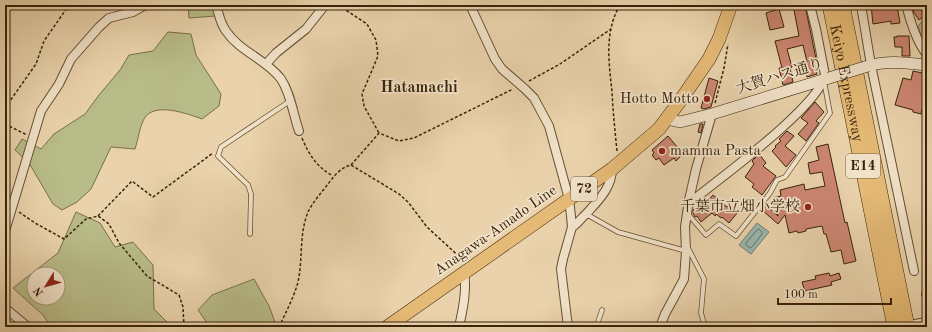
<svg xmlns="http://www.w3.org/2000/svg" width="932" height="332" font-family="'Old Standard TT','Noto Serif JP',serif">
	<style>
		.green { fill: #b8bc88; stroke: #787049; fill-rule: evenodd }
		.water { fill: #98b7af; stroke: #727c6d }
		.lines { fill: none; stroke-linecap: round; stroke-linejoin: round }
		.shore { stroke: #686d5c; stroke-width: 1 }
		.building { fill: #cd8673; stroke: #38230a }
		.lane-casing { stroke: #644f32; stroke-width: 5.5 }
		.street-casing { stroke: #644f32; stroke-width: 10 }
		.secondary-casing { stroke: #38230a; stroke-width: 12 }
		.primary-casing { stroke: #38230a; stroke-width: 14 }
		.highway-casing { stroke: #38230a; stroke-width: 16 }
		.path { stroke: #38230a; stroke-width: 1.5; stroke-dasharray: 3 2; stroke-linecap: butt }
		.lane { stroke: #f1e2c9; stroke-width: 4 }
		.street { stroke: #f1e2c9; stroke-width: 8 }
		.secondary { stroke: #f1e2c9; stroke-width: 11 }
		.primary { stroke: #e5ba76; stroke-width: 13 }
		.highway { stroke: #e5ba76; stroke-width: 15 }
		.secondary-bridge-casing { stroke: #38230a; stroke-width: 12; stroke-linecap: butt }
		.secondary-bridge { stroke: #f1e2c9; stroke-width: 11 }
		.poi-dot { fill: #8f2418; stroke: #f1e2c9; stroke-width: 1.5 }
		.labels { text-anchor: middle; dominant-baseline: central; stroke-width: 3.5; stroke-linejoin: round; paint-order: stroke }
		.shield { fill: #f1e2c9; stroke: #705c43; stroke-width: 1 }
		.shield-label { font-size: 14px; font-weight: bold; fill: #38230a }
		.street-label { font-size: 15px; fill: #38230a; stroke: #f1e2c9 }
		.poi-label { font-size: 15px; fill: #38230a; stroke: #f1e2c9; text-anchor: end }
		.neighbourhood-label { font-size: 16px; font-weight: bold; fill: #38230a; stroke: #f1e2c9 }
	</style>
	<rect width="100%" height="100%" fill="#ead3ac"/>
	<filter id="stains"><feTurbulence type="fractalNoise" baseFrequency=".005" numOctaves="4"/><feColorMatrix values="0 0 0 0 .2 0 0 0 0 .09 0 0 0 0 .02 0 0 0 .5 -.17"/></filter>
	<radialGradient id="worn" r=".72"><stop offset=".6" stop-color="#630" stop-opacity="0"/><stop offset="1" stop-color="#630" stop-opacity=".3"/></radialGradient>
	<g class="green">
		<polygon points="188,5 220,5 215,16 189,18"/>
		<polygon points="926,17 927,34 922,39 918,26"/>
		<path d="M168 32 191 34 196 55 221 94 219 106 202 119C188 114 154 101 144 119 140 126 138 140 135 149L111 147 91 189 77 202 62 210 53 204 29 163 15 150 22 139 41 149 54 134 85 114 99 95 120 70 129 55 153 51Z"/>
		<path d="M76 212 100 223 115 247 133 242 153 265 154 309 172 327H51L43 315 13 288 58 253ZM34 274H58V298H34Z"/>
		<polygon points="254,279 269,306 277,327 210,327 198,310 212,295"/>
	</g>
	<polygon class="water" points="757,223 769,232 751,254 739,245"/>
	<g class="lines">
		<polygon class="shore" points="759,229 762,232 762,234 752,247 750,248 746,245 746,243 757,230"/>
	</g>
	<g class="building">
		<polygon points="793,5 805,5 816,59 813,59 817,74 807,77 803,63 807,62 803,45 787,49 792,67 790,68 793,82 783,85 779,68 782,68 775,41 799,36"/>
		<polygon points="871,5 897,5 900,23 891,24 891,21 873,24"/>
		<polygon points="919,7 925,15 919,20 913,11"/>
		<polygon points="779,9 784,27 770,30 766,13"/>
		<polygon points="897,36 909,36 910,56 902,56 902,47 895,47 894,37 897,37"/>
		<polygon points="913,71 927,74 927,89 921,114 913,112 913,110 895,105 903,78 911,80"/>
		<polygon points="709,78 718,81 711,107 704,109 701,108"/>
		<polygon points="815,102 824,112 816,121 819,123 806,141 798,134 808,123 801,118"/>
		<polygon points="700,124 703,124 701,133 698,132"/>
		<polygon points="787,131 794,136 785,146 796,155 786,167 772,151 776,147 775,146 781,141 779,139"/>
		<polygon points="668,136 683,154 676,161 674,158 664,165 659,158 656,160 652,155 654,153 652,150"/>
		<polygon points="828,144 845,223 847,222 856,261 844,264 841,250 831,252 826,234 824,234 822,226 806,229 806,231 798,233 797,231 789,233 785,215 778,224 762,210 766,205 778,216 773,198 781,196 780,190 804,184 805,190 825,186 822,172 810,174 808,163 819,160 816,147"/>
		<polygon points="759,154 766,163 763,166 776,176 762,195 752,187 754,184 745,177 754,164 752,161"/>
		<polygon points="713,195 727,207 729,205 738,212 729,223 722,217 721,218 716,214 715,216 712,213 701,222 697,216 695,217 693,213 693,210 703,201 706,203"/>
		<polygon points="829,273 830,276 839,273 841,279 831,282 832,285 805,291 802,282 816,279 815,276"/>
	</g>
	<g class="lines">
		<g class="lane-casing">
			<g id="lane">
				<polyline points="687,213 706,235 719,224 736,236 770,193 777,180 785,177 830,113 824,81"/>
				<polyline points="586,214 618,232 686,251"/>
				<polyline points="250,234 251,194 248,185 218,156 221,147 290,101"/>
				<polyline points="688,248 704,279 701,313 705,327"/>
				<polyline points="595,327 597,325 602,310"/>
			</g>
		</g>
		<g class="street-casing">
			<g id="street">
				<path d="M216 5C219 14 220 23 226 31 240 52 266 59 281 79 291 94 293 114 299 131"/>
				<polyline points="470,5 495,59 502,69 525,89 534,98 549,126 569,199 571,216 572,227 563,259 561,269 568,327"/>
				<polyline points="861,5 871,65 914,271"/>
				<path d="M906 5C911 23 916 40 927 55"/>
				<polyline points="266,64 276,53 306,29 325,5"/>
				<polyline points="689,200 696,169 712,114"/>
				<path d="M572 227C578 224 581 218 586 214 597 202 612 188 612 169"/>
				<polyline points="5,231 41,111 59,84 71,59 99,27 109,18 133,12 145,5"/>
				<polyline points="926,294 927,294"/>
				<polyline points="5,308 28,327"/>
				<polyline points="915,324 927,322"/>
				<path d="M459 327C463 309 467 290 464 272"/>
				<path d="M660 327 665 314 684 279 686 251 685 227 689 200 697 197C724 175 819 106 825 75L816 29 810 5"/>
			</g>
		</g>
		<g class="secondary-casing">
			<g id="secondary">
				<path d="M868 66C887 60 908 63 927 65"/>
				<polyline points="667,119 680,122 712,114 829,78"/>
			</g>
		</g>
		<g class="primary-casing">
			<polyline id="primary" points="387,327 612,169 659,129 680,101 709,59 719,39 731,5"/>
		</g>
		<g class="highway-casing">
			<g id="highway">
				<path id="s1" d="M830 5 895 327"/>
				<polyline points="842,5 907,327"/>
			</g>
		</g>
		<g class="path">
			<polyline points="338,5 367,24 376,40 378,56 362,94 364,106 379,133"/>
			<polyline points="529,81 560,64 611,29"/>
			<polyline points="715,103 724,68 728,44"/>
			<polyline points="5,108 36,64 44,41 69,5"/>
			<polyline points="5,124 27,135"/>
			<path d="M302 138C309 155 317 167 333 176"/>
			<path d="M617 151C615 131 613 112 612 92 609 63 604 32 620 5"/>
			<polyline points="351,165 379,133 399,141 414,138 513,89"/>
			<polyline points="19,212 35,223 64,239 86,219 98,216 109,224 119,243 147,276 179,295 183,307 184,327"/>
			<polyline points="98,216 132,181 153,197 213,153"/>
			<path d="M279 327C286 312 294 297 298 282 303 259 299 234 308 212 313 202 321 193 328 184 333 177 341 167 351 165L399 194 408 202 427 227 464 261"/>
		</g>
		<use href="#lane" class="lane"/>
		<use href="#street" class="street"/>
		<use href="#secondary" class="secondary"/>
		<use href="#primary" class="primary"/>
		<use href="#highway" class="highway"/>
		<g class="secondary-bridge-casing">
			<polyline id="secondary-bridge" points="829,78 868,66"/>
		</g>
		<use href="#secondary-bridge" class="secondary-bridge"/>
	</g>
	<g class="poi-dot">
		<circle cx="707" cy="99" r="4"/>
		<circle cx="662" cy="151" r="4"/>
		<circle cx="808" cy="207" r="4"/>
	</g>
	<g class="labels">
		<g class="shield">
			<rect x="846" y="154" width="34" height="24" rx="3"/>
			<rect x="571" y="177" width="26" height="24" rx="3"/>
		</g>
		<g class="shield-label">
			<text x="863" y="166">E14</text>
			<text x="584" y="189">72</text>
		</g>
		<g class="street-label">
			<text transform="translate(780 77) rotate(-17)">大賀ハス通り</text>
			<text stroke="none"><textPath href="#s1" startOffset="80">Keiyo Expressway</textPath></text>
			<text transform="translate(496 231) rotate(-35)">Anagawa-Amado Line</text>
		</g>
		<g class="poi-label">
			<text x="699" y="99">Hotto Motto</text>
			<text x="670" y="151" text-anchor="start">mamma Pasta</text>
			<text x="800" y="207">千葉市立畑小学校</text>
		</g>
		<g class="neighbourhood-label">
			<text x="419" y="88">Hatamachi</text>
		</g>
	</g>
	<rect width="932" height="332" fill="none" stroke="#ead3ac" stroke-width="20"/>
	<rect x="6" y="6" width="920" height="320" fill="none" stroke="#38230a" stroke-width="2"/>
	<rect x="10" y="10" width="912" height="312" fill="none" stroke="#38230a"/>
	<g transform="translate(46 286) rotate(233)"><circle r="19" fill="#f1e2c9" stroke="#a7967d"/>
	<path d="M0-3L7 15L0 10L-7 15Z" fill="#8f2418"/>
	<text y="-6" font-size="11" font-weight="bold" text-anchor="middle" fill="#38230a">N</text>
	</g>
	<path d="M778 298v6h113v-6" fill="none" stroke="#38230a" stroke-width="2"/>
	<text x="784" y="298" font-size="12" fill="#38230a" stroke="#f1e2c9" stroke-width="3" paint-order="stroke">100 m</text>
	<rect width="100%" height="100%" filter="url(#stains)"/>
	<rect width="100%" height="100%" fill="url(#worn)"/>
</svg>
